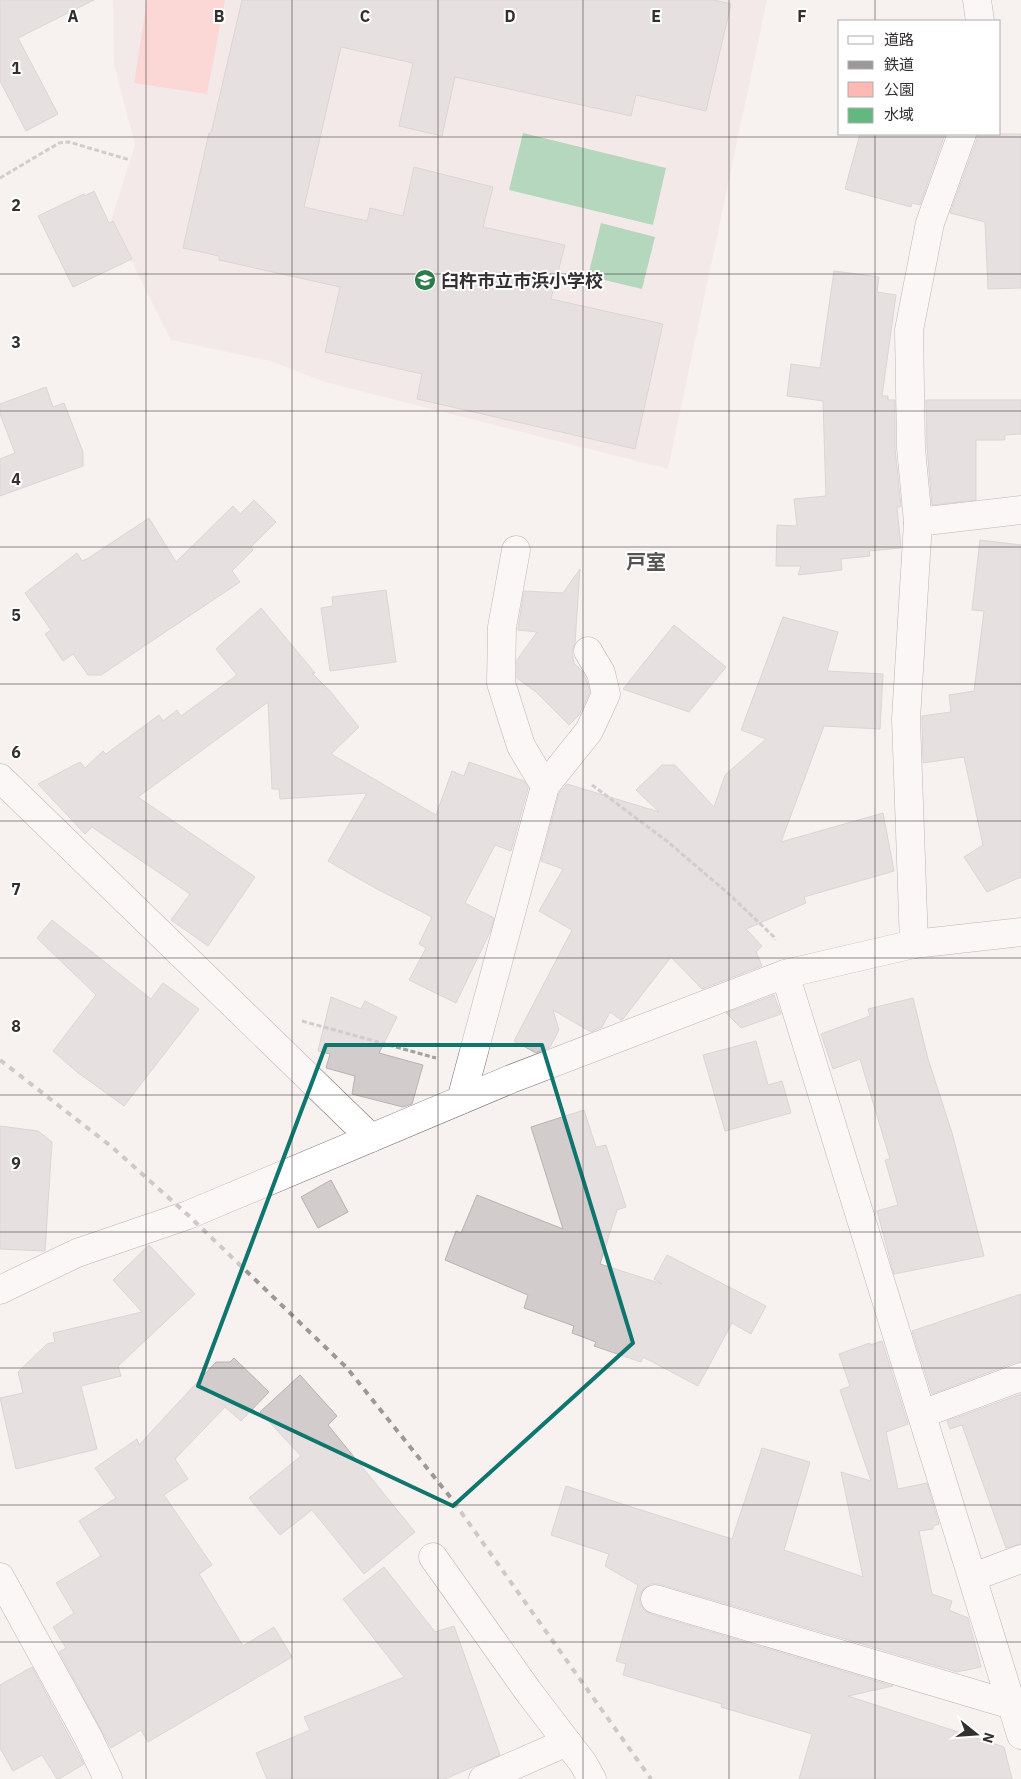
<svg xmlns="http://www.w3.org/2000/svg" width="1021" height="1779" font-family="'IBM Plex Sans','Noto Sans JP',sans-serif">
	<style>
		.built { fill: #f0e1e0 }
		.green { fill: #feb9b5 }
		.water { fill: #63b880 }
		.building { fill: #d2cccc; stroke: #b8b3b2 }
		.lines { fill: none; stroke-linecap: round; stroke-linejoin: round }
		.minor-casing { stroke: #767070; stroke-width: 29 }
		.path { stroke: #a5a1a0; stroke-width: 3; stroke-dasharray: 5 2.5; stroke-linecap: butt }
		.minor { stroke: #fff; stroke-width: 28 }
		.rail { stroke: #9c9897; stroke-width: 4; stroke-dasharray: 6 6; stroke-linecap: butt }
		.marked { fill: none; stroke: #0f766e; stroke-width: 4; stroke-linejoin: round }
		.grid { fill: none; stroke: #333130; stroke-width: 1; stroke-opacity: 0.55 }
		.labels { text-anchor: middle; dominant-baseline: central; stroke-width: 4; stroke-linejoin: round; paint-order: stroke }
		.poi-label { font-size: 18px; font-weight: bold; fill: #333130; stroke: #fff; text-anchor: start }
		.quarter-label { font-size: 20px; font-weight: bold; fill: #585353; stroke: #fff }
		.grid-label { font-size: 16px; text-anchor: middle; font-weight: bold; fill: #333130; stroke: #fff; stroke-width: 4; stroke-linejoin: round; paint-order: stroke }
	</style>
	<rect width="100%" height="100%" fill="#f7f1f0"/>
	<polygon class="built" points="113,0 767,0 668,469 325,382 270,361 171,340 111,220 135,145 114,64"/>
	<polygon class="green" points="147,0 225,0 207,94 134,83"/>
	<g class="water">
		<polygon points="523,133 666,168 653,225 509,190"/>
		<polygon points="601,223 655,237 642,289 588,276"/>
	</g>
	<g class="building">
		<polygon points="0,0 94,0 18,38 58,114 26,131 0,81"/>
		<polygon points="242,0 714,0 731,4 706,111 636,95 631,116 455,77 442,136 399,126 413,63 341,47 304,207 367,221 370,208 403,216 414,167 493,187 483,227 565,245 551,299 663,324 635,449 417,399 422,374 325,352 340,287 219,260 219,256 183,248 209,133 211,133"/>
		<polygon points="860,134 945,134 920,205 912,203 911,207 845,189"/>
		<polygon points="977,134 1021,134 1021,288 988,289 985,222 950,213 977,139"/>
		<polygon points="94,191 109,223 113,221 132,259 73,287 38,216 84,194 85,196"/>
		<polygon points="834,271 879,277 877,292 896,295 882,396 888,396 888,400 895,400 895,449 901,507 897,507 901,548 869,551 870,556 841,559 842,570 798,575 801,566 776,566 777,525 797,526 794,499 826,496 823,401 787,396 791,364 820,368"/>
		<polygon points="46,387 53,407 64,403 83,452 83,466 0,496 0,459 15,453 0,414 0,404"/>
		<polygon points="926,400 1021,400 1021,434 1005,435 1005,440 976,440 976,500 932,505 927,447"/>
		<polygon points="254,500 276,522 251,547 253,550 232,571 240,582 101,675 88,675 73,654 63,661 45,634 51,630 25,593 77,553 82,561 87,559 149,518 176,562 233,506 240,514"/>
		<polygon points="980,540 1021,545 1021,877 987,892 964,857 983,845 964,757 923,763 922,719 922,716 951,712 949,695 974,691 984,611 972,610"/>
		<polygon points="580,569 575,643 572,652 574,663 582,671 586,679 590,692 579,715 569,725 536,692 517,678 517,660 537,632 518,630 518,629 524,591 563,593"/>
		<polygon points="386,590 396,662 330,671 321,608 333,606 332,597"/>
		<polygon points="261,608 315,673 312,673 330,691 359,727 331,754 436,815 452,771 464,776 469,762 524,781 528,788 511,851 495,845 465,903 494,918 490,932 456,1003 409,980 426,948 419,944 432,917 375,888 328,861 367,793 280,799 279,789 272,789 268,702 138,797 255,877 208,946 171,920 190,894 92,827 85,834 38,784 80,762 85,768 103,751 106,754 159,715 163,721 177,710 181,716 237,675 216,649"/>
		<polygon points="783,617 838,632 827,671 883,674 880,729 824,726 781,842 883,813 894,871 804,897 806,903 746,929 762,946 756,952 762,966 702,989 671,957 623,1019 621,1020 610,1012 602,1027 591,1032 553,1010 559,1030 550,1047 536,1053 514,1041 572,930 539,911 563,869 541,861 559,793 567,784 659,812 636,790 662,765 675,765 714,807 725,775 766,739 741,730"/>
		<polygon points="674,625 726,667 689,712 623,689"/>
		<polygon points="52,920 151,999 163,983 199,1009 124,1106 77,1072 53,1051 96,995 37,938"/>
		<polygon points="774,995 781,1014 741,1028 726,1013"/>
		<polygon points="331,997 361,1009 365,1001 397,1017 379,1053 423,1065 412,1104 403,1107 352,1094 355,1076 326,1068 330,1054 318,1051"/>
		<polygon points="913,998 928,1059 952,1133 984,1256 894,1274 877,1211 898,1205 885,1160 890,1159 860,1059 833,1069 821,1034 870,1016 868,1009"/>
		<polygon points="756,1041 768,1085 782,1081 791,1113 725,1131 703,1055"/>
		<polygon points="584,1110 596,1147 606,1145 626,1207 617,1210 600,1264 662,1284 654,1279 667,1255 766,1306 751,1334 732,1323 698,1386 643,1357 641,1362 594,1346 596,1342 572,1333 574,1326 524,1308 528,1295 445,1260 456,1231 461,1233 477,1195 563,1229 531,1127"/>
		<polygon points="0,1126 38,1131 52,1142 45,1251 0,1249"/>
		<polygon points="331,1180 348,1212 318,1228 301,1197"/>
		<polygon points="149,1245 195,1294 118,1366 121,1376 81,1386 97,1449 16,1469 0,1398 23,1393 18,1372 47,1344 55,1342 53,1333 142,1312 113,1280"/>
		<polygon points="1021,1294 1021,1362 1016,1362 932,1394 912,1331"/>
		<polygon points="882,1341 908,1424 886,1432 898,1489 927,1483 939,1524 933,1526 933,1529 919,1531 932,1594 952,1601 949,1610 968,1618 981,1667 957,1672 659,1584 651,1584 644,1588 640,1595 640,1603 644,1610 651,1614 893,1686 848,1696 1004,1747 1012,1779 799,1779 812,1734 721,1707 722,1704 623,1675 626,1664 616,1661 638,1585 605,1566 609,1554 551,1535 566,1486 732,1539 762,1448 810,1462 784,1550 863,1577 841,1472 871,1481 840,1390 850,1386 839,1354 870,1343 870,1345"/>
		<polygon points="234,1358 269,1392 241,1421 225,1407 175,1459 188,1479 164,1495 212,1565 199,1574 243,1646 274,1627 292,1657 148,1742 141,1730 111,1748 59,1652 66,1648 53,1627 74,1613 56,1583 101,1556 79,1521 116,1498 95,1468 137,1439 139,1445 216,1362 230,1362"/>
		<polygon points="300,1375 337,1416 328,1425 415,1532 364,1574 312,1510 280,1535 249,1498 301,1456 260,1412"/>
		<polygon points="1021,1394 1021,1544 1006,1548 962,1425 950,1429 947,1421"/>
		<polygon points="384,1567 435,1632 454,1626 500,1755 445,1779 267,1779 256,1753 310,1730 304,1717 404,1677 343,1599"/>
		<polygon points="32,1667 84,1764 59,1779 57,1779 42,1755 13,1771 0,1748 0,1685"/>
	</g>
	<g class="lines">
		<g class="minor-casing">
			<g id="minor">
				<polyline points="977,0 980,21"/>
				<polyline points="918,522 1021,510"/>
				<polyline points="516,550 502,627 501,683 521,746 545,786"/>
				<polyline points="0,778 371,1138"/>
				<polyline points="914,944 906,719 918,522 911,448 909,330 930,223 962,134"/>
				<polyline points="785,974 1021,1735"/>
				<polyline points="461,1100 545,786 589,731 606,694 601,673 588,651"/>
				<polyline points="0,1290 77,1253 188,1215 511,1079 785,974 914,944 1021,932"/>
				<polyline points="922,1414 1021,1377"/>
				<polyline points="433,1557 528,1691 583,1763 592,1779"/>
				<polyline points="0,1577 88,1737 108,1779"/>
				<polyline points="973,1577 1021,1559"/>
				<polyline points="655,1599 1012,1705"/>
				<polyline points="483,1779 567,1742"/>
			</g>
		</g>
		<g class="path">
			<polyline points="0,178 59,143 69,142 130,160"/>
			<polyline points="592,785 668,842 730,895 774,937 775,940"/>
			<polyline points="302,1021 436,1058"/>
		</g>
		<use href="#minor" class="minor"/>
		<polyline class="rail" points="0,1060 112,1147 188,1215 347,1368 451,1498 651,1779"/>
	</g>
	<path d="M0 0H1021V1779H0ZM326 1045H542L633 1343 453 1506 198 1386Z" fill="#f7f1f0" fill-opacity=".55" fill-rule="evenodd"/>
	<path class="marked" d="M326 1045H542L633 1343 453 1506 198 1386Z"/>
	<path class="grid" d="M146 0V1779M292 0V1779M438 0V1779M583 0V1779M729 0V1779M875 0V21M875 134V1779M0 137H1021M0 274H1021M0 411H1021M0 547H1021M0 684H1021M0 821H1021M0 958H1021M0 1095H1021M0 1232H1021M0 1368H1021M0 1505H1021M0 1642H1021"/>
	<defs>
		<g id="school-disc" transform="scale(1.125)"><circle r="9.5" fill="#2c7b4b" stroke="#fff"/><path d="M0-5L7-2L0 1L-7-2ZM-4 1L0 2.5L4 1V4Q0 6-4 4Z" fill="#fff"/></g>
	</defs>
	<g fill-rule="evenodd">
		<use href="#school-disc" x="425" y="280"/>
	</g>
	<g class="labels">
		<g class="poi-label">
			<text x="441" y="280">臼杵市立市浜小学校</text>
		</g>
		<g class="quarter-label">
			<text x="646" y="561">戸室</text>
		</g>
	</g>
	<g class="grid-label">
		<text x="73" y="22">A</text>
		<text x="219" y="22">B</text>
		<text x="365" y="22">C</text>
		<text x="510" y="22">D</text>
		<text x="656" y="22">E</text>
		<text x="802" y="22">F</text>
		<text x="16" y="74">1</text>
		<text x="16" y="211">2</text>
		<text x="16" y="348">3</text>
		<text x="16" y="485">4</text>
		<text x="16" y="621">5</text>
		<text x="16" y="758">6</text>
		<text x="16" y="895">7</text>
		<text x="16" y="1032">8</text>
		<text x="16" y="1169">9</text>
	</g>
	<rect x="838" y="20" width="162" height="115" fill="#ffffff" stroke="#adadac"/>
	<rect x="848" y="36" width="25" height="8" fill="#ffffff" stroke="#adadac"/>
	<text x="884" y="45" font-size="15" fill="#333130">道路</text>
	<rect x="848" y="61" width="25" height="8" fill="#9c9897" stroke="#adadac"/>
	<text x="884" y="70" font-size="15" fill="#333130">鉄道</text>
	<rect x="848" y="82" width="25" height="15" fill="#feb9b5" stroke="#adadac"/>
	<text x="884" y="95" font-size="15" fill="#333130">公園</text>
	<rect x="848" y="108" width="25" height="15" fill="#63b880" stroke="#adadac"/>
	<text x="884" y="120" font-size="15" fill="#333130">水域</text>
	<g transform="translate(976 1734) rotate(107)" stroke="#ffffff" stroke-width="4" paint-order="stroke">
	<path d="M0-4L9 19L0 12L-9 19Z" fill="#333130"/>
	<text y="-8" font-size="14" font-weight="bold" text-anchor="middle" fill="#333130">N</text>
	</g>
</svg>
